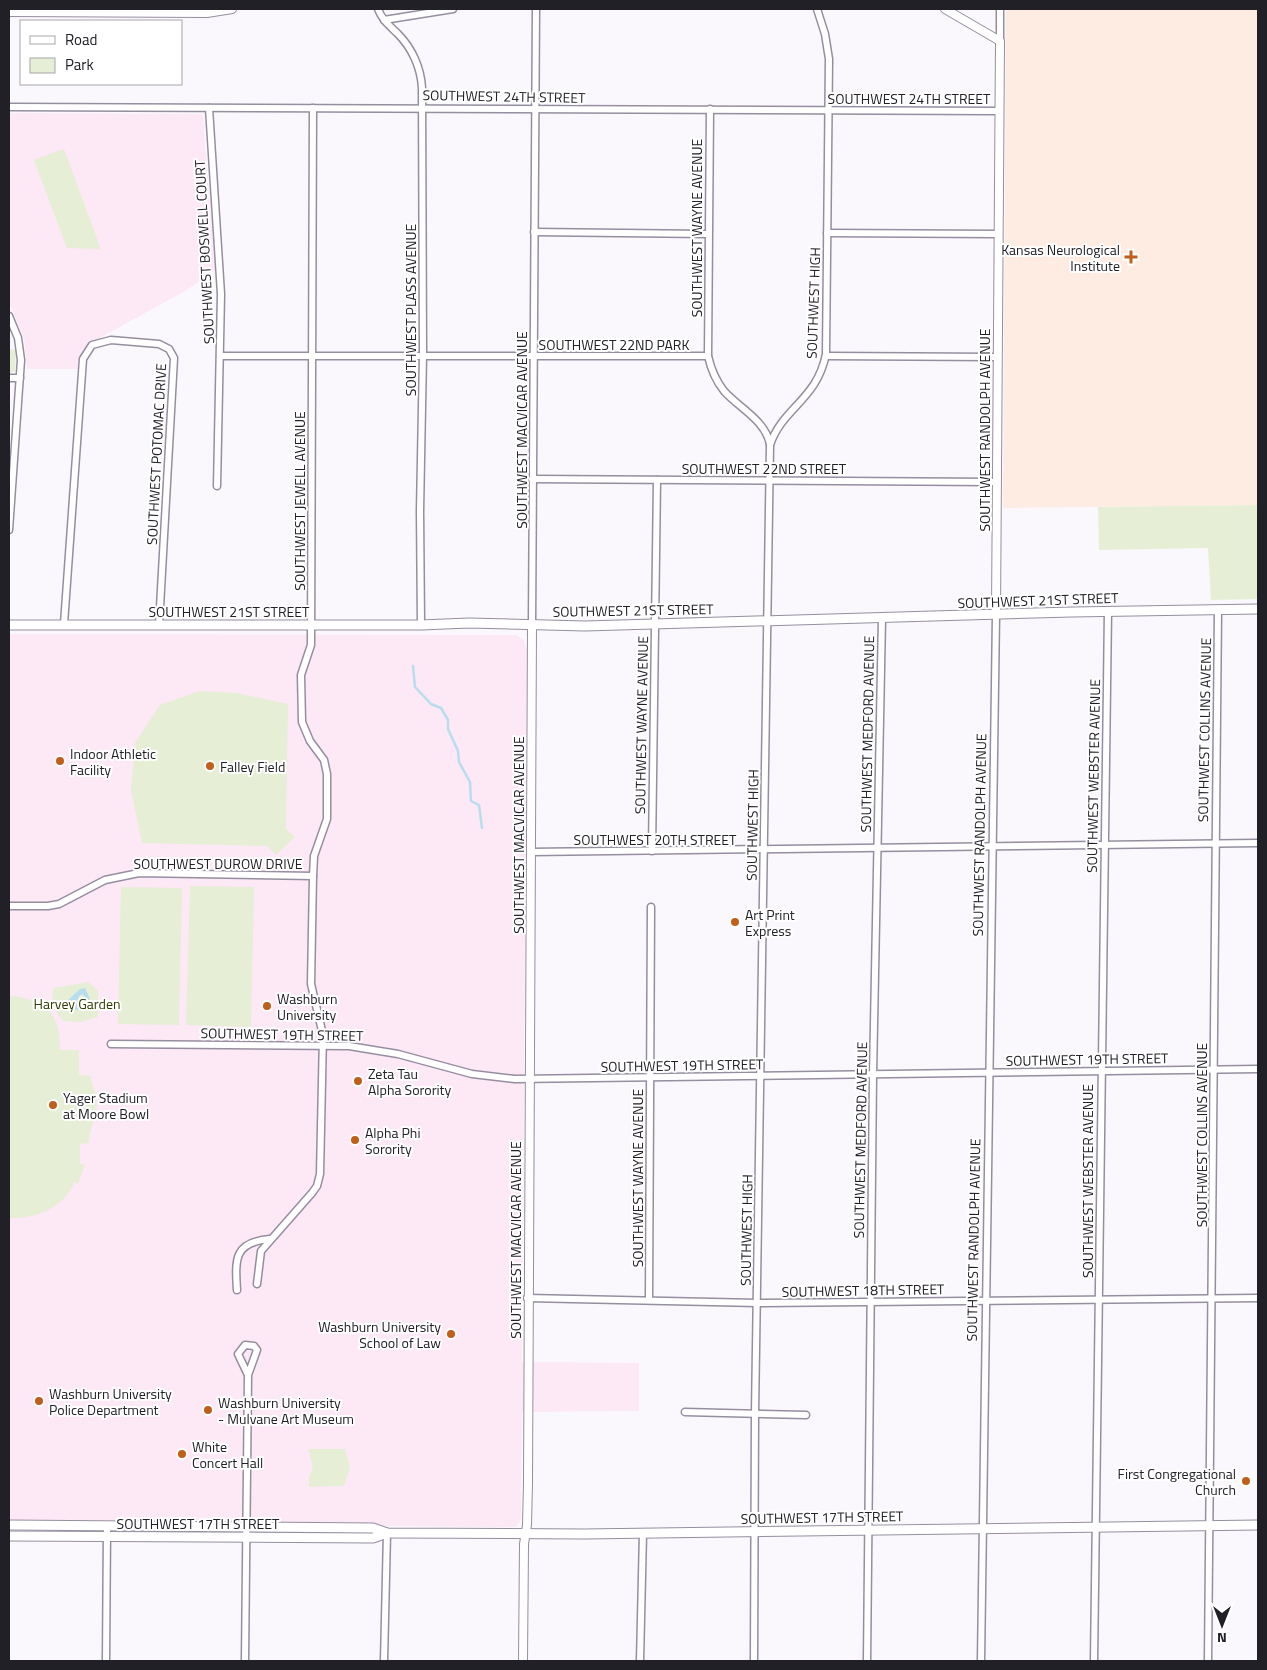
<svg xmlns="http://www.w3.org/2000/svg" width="1267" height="1670" font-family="'Titillium Web',sans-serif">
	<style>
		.education { fill: #fde8f6 }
		.medical { fill: #feebe2 }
		.green { fill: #e6eed5 }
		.water { fill: #b7deef }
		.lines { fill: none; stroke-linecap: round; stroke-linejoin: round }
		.stream { stroke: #b7deef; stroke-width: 2.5 }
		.minor-casing { stroke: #958ea0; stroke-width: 9 }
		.tertiary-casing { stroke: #958ea0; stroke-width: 10 }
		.secondary-casing { stroke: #958ea0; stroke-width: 11 }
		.minor { stroke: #fff; stroke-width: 6 }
		.tertiary { stroke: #fff; stroke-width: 8 }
		.secondary { stroke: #fff; stroke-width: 9 }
		.poi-dot { fill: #bf5f1a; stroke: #fff; stroke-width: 2 }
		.labels { text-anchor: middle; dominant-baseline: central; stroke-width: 4; stroke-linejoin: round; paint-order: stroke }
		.street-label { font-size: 14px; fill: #222027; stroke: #fff }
		.poi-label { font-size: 14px; fill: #222027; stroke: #fff; text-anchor: start }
		.park-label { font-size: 14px; fill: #303c03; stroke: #fff }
	</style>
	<rect width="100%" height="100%" fill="#faf8fc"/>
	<g class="education">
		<polygon points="9,113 201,114 203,117 215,270 185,291 92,342 80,358 78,369 27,369 24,337 9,303"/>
		<polygon points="9,634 516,635 524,640 527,651 522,1362 639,1363 639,1411 522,1412 521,1519 516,1527 9,1523"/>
	</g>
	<polygon class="medical" points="1006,9 1258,9 1258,505 1003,508"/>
	<g class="green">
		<polygon points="64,149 99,244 100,249 67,248 34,160"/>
		<polygon points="9,349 16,350 15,371 9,374"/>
		<polygon points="1258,505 1258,599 1211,600 1208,548 1099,550 1098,507"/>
		<polygon points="200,691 236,693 288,704 286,829 295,837 276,855 267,846 142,843 131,790 135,743 160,705"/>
		<polygon points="190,886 254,887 251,1027 186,1025"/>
		<polygon points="121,887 182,888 179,1025 118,1024"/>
		<path d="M88 982 98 991V1017L80 1022 64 1021C54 1013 50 999 54 988Z"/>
		<path d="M15 996C49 1002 60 1016 60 1050H79V1075L91 1076C91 1085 97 1092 97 1104 96 1118 89 1129 89 1143L80 1144V1164H85L78 1184 74 1182C66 1207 33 1220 9 1218V997Z"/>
		<polygon points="308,1449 345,1449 350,1467 344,1486 309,1487 309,1477 313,1467"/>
	</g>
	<polygon class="water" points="85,988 90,999 88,1000 82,994 78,997 85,1008 77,1010 69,1008 67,1001 80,989"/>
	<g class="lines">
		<polyline class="stream" points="413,666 415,687 431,704 441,708 448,720 448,729 458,751 459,762 470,782 471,801 479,805 482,828"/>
		<g class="minor-casing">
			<g id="minor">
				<path d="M378 9C382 20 390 26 398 34 412 48 421 68 422 88L423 355 420 511 421 625"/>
				<polyline points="1000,9 1000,41"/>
				<polyline points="384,20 453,9"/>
				<polyline points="9,107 999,111"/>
				<polyline points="209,108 221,294 217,486"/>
				<path d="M710 109 708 356C711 369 716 381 724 391 739 408 765 420 770 444"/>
				<polyline points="534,232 708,234"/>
				<polyline points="827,233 998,234"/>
				<polyline points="9,316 18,338 21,360 9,530"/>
				<polyline points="221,356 708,356"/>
				<polyline points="826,356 997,357"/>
				<polyline points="9,378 20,378"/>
				<polyline points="532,479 995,482"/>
				<polyline points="64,624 83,359 92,345 111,340 159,344 169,349 174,358 159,625"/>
				<polyline points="532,625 536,9"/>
				<polyline points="652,851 657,480"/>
				<polyline points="531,852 1258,843"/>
				<polyline points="9,906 48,906 59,904 105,880 139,873 313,876"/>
				<polyline points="111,1044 349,1046 398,1054 472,1074 515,1079 1258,1069"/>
				<polyline points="257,1284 261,1251 312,1193 317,1186 320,1174 323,1035 311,984 313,876 314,856 327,819 327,774 324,760 310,741 302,722 301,675 311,645 313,108"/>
				<path d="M237 1290C235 1259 234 1242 270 1239"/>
				<polyline points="527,1298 758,1303 1258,1298"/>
				<polyline points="649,1299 651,907"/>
				<polyline points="685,1412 806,1415"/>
				<polyline points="106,1661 107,1526"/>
				<polyline points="245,1661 248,1375 257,1350 254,1346 245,1345 238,1354 248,1375"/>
				<polyline points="384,1661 387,1533"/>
				<polyline points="640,1661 643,1533"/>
				<path d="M754 1661 755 1413 770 445C782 408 817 400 826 354L829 59 825 34 817 9"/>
				<polyline points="867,1661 873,1075 882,618"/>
				<polyline points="981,1661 996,615"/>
				<polyline points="1094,1661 1108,611"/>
				<polyline points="1208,1661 1218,610"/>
			</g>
		</g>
		<g class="tertiary-casing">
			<g id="tertiary">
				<polyline points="945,9 1000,41 996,615"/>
				<polyline points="9,12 207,13 232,9"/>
				<polyline points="523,1661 524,1544 527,1525 528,1483 532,625"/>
			</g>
		</g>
		<g class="secondary-casing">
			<g id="secondary">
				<polyline points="9,625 421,625 469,623 585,626 1072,612 1258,609"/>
				<polyline points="9,1525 373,1528 387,1533 584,1534 1258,1525"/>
				<polyline points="9,1536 373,1538 387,1533"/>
			</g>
		</g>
		<use href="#minor" class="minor"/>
		<use href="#tertiary" class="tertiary"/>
		<use href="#secondary" class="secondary"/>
	</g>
	<g class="poi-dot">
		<path d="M1128.5 249.5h5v5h5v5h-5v5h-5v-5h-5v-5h5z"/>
		<circle cx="60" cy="761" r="5"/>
		<circle cx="210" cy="766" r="5"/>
		<circle cx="735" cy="922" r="5"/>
		<circle cx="267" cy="1006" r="5"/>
		<circle cx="358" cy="1081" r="5"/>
		<circle cx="53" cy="1105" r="5"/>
		<circle cx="355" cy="1140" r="5"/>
		<circle cx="451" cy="1334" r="5"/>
		<circle cx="39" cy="1401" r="5"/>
		<circle cx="208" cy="1410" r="5"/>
		<circle cx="182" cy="1454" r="5"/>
		<circle cx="1246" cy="1481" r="5"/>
	</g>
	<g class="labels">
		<g class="street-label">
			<text transform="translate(504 96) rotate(1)">SOUTHWEST 24TH STREET</text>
			<text x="909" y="98">SOUTHWEST 24TH STREET</text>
			<text transform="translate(696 228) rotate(-90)">SOUTHWEST WAYNE AVENUE</text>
			<text transform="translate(204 252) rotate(-93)">SOUTHWEST BOSWELL COURT</text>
			<text transform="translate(813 303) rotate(-88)">SOUTHWEST HIGH</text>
			<text transform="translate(410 310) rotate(-90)">SOUTHWEST PLASS AVENUE</text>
			<text x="614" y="344">SOUTHWEST 22ND PARK</text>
			<text transform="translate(521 430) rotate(-90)">SOUTHWEST MACVICAR AVENUE</text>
			<text transform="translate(984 430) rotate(-90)">SOUTHWEST RANDOLPH AVENUE</text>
			<text transform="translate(156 454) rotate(-87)">SOUTHWEST POTOMAC DRIVE</text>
			<text x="764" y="468">SOUTHWEST 22ND STREET</text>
			<text transform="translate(299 501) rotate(-90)">SOUTHWEST JEWELL AVENUE</text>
			<text transform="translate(1038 600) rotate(-2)">SOUTHWEST 21ST STREET</text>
			<text transform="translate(633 610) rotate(-1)">SOUTHWEST 21ST STREET</text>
			<text x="229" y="611">SOUTHWEST 21ST STREET</text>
			<text transform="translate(641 725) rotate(-89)">SOUTHWEST WAYNE AVENUE</text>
			<text transform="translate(1204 730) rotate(-89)">SOUTHWEST COLLINS AVENUE</text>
			<text transform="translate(867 734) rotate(-89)">SOUTHWEST MEDFORD AVENUE</text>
			<text transform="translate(1093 776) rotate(-89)">SOUTHWEST WEBSTER AVENUE</text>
			<text transform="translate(752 825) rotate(-89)">SOUTHWEST HIGH</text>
			<text transform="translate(518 835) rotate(-90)">SOUTHWEST MACVICAR AVENUE</text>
			<text transform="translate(979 835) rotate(-89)">SOUTHWEST RANDOLPH AVENUE</text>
			<text x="655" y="839">SOUTHWEST 20TH STREET</text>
			<text x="218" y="863">SOUTHWEST DUROW DRIVE</text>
			<text transform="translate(282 1034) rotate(1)">SOUTHWEST 19TH STREET</text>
			<text transform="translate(1087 1059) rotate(-1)">SOUTHWEST 19TH STREET</text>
			<text transform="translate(682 1065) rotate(-1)">SOUTHWEST 19TH STREET</text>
			<text transform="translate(1201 1135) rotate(-90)">SOUTHWEST COLLINS AVENUE</text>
			<text transform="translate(860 1140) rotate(-89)">SOUTHWEST MEDFORD AVENUE</text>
			<text transform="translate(637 1178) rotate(-90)">SOUTHWEST WAYNE AVENUE</text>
			<text transform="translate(1087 1181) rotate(-90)">SOUTHWEST WEBSTER AVENUE</text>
			<text transform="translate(746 1230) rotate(-89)">SOUTHWEST HIGH</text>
			<text transform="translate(515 1240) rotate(-90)">SOUTHWEST MACVICAR AVENUE</text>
			<text transform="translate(973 1240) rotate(-89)">SOUTHWEST RANDOLPH AVENUE</text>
			<text transform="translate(863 1290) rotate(-1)">SOUTHWEST 18TH STREET</text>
			<text transform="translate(822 1517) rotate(-1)">SOUTHWEST 17TH STREET</text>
			<text x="198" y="1523">SOUTHWEST 17TH STREET</text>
		</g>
		<g class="poi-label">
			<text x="1120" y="249" text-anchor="end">Kansas Neurological<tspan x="1120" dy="16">Institute</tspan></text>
			<text x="70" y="753">Indoor Athletic<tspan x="70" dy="16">Facility</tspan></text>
			<text x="220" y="766">Falley Field</text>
			<text x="745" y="914">Art Print<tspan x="745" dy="16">Express</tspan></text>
			<text x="277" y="998">Washburn<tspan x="277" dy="16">University</tspan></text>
			<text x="368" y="1073">Zeta Tau<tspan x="368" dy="16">Alpha Sorority</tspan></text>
			<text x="63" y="1097">Yager Stadium<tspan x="63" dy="16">at Moore Bowl</tspan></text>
			<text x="365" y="1132">Alpha Phi<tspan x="365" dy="16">Sorority</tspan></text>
			<text x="441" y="1326" text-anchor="end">Washburn University<tspan x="441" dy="16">School of Law</tspan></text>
			<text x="49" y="1393">Washburn University<tspan x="49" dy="16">Police Department</tspan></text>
			<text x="218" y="1402">Washburn University<tspan x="218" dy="16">- Mulvane Art Museum</tspan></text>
			<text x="192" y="1446">White<tspan x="192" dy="16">Concert Hall</tspan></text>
			<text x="1236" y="1473" text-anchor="end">First Congregational<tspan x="1236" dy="16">Church</tspan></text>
		</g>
		<g class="park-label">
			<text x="77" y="1003">Harvey Garden</text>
		</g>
	</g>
	<rect width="1267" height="1670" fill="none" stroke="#222027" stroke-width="20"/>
	<rect x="20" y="20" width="162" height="65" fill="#ffffff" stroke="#a7a6a9"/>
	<rect x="30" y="36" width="25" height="8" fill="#ffffff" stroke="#a7a6a9"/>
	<text x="65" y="45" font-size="15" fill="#222027">Road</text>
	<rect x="30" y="58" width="25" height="15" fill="#e6eed5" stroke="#a7a6a9"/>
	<text x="65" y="70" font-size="15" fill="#222027">Park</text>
	<g transform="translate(1222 1625) rotate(180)" stroke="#ffffff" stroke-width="4" paint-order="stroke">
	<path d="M0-4L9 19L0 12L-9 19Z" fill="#222027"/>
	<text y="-8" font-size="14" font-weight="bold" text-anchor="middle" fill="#222027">N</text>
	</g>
</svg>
